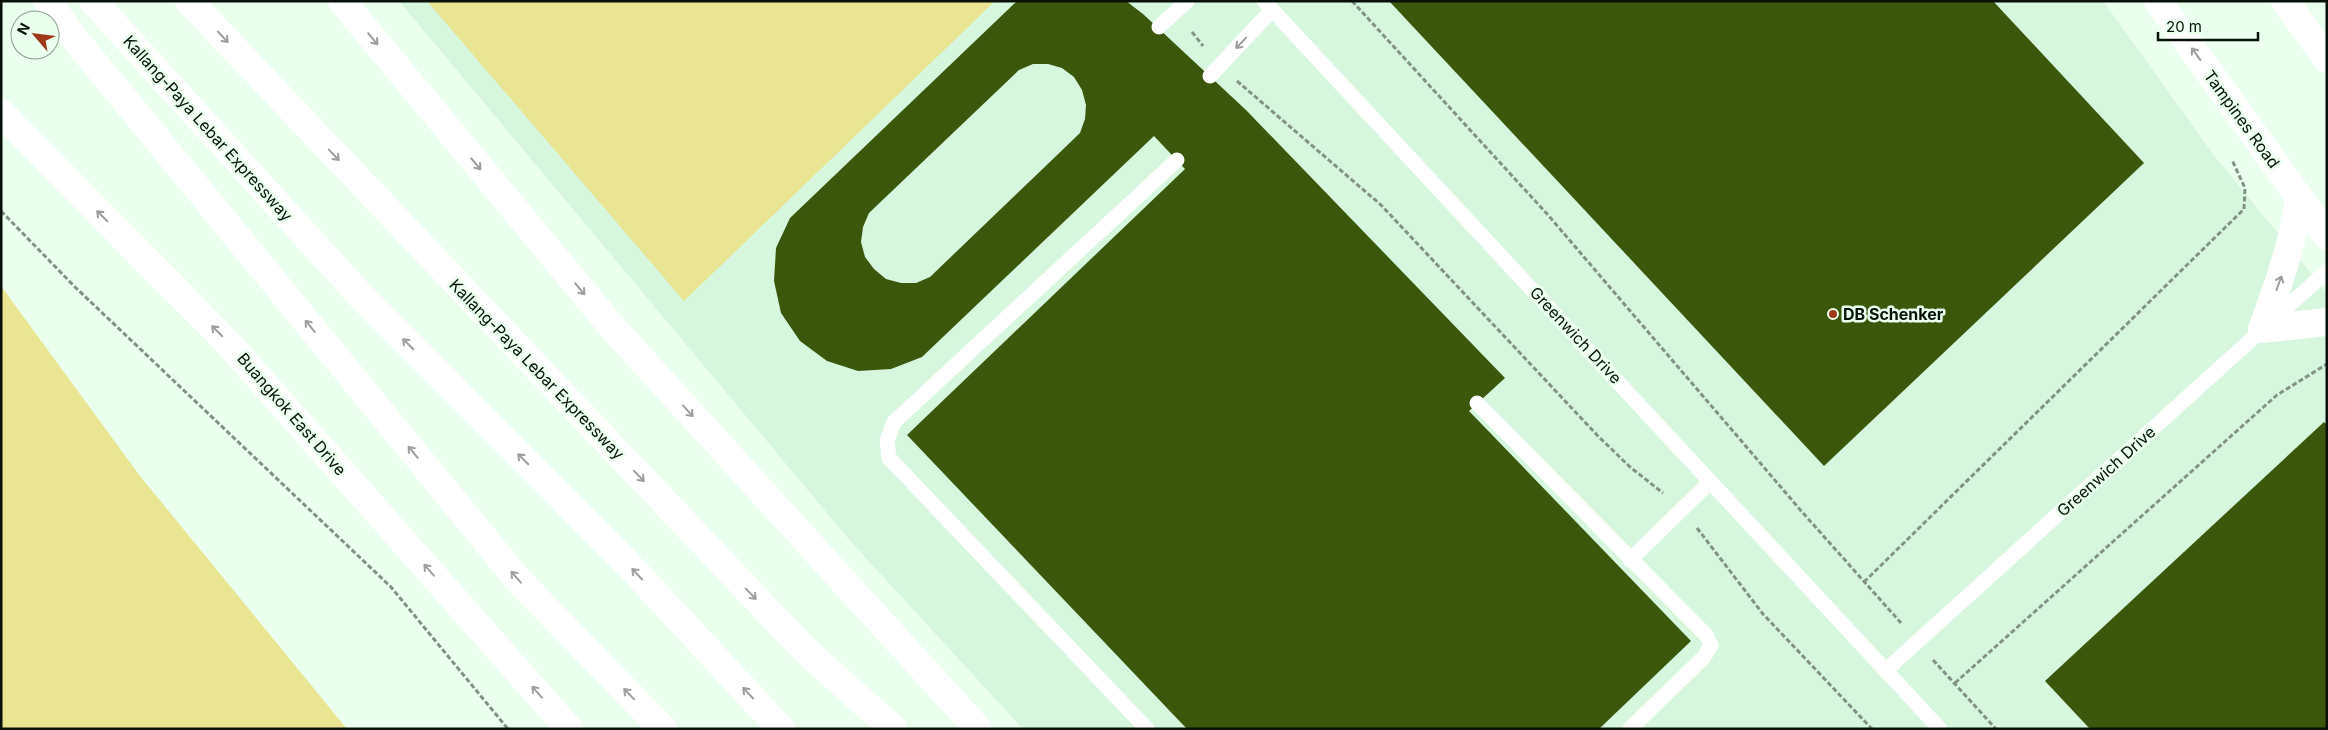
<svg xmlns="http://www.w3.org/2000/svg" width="2328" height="730" font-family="Inter,sans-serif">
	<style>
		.built { fill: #d6f7dd }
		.green { fill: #e9e592 }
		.building { fill: #3b570c; fill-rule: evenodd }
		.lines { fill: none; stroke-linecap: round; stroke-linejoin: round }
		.path { stroke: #839286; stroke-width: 3; stroke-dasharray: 5 2.5; stroke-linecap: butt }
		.service { stroke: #fff; stroke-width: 15 }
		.primary { stroke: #fff; stroke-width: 28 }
		.motorway { stroke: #fff; stroke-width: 28 }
		.oneway { stroke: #9c9f9d }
		.poi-dot { fill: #9f3816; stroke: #eaffee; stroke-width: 2 }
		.labels { text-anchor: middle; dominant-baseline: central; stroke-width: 5; stroke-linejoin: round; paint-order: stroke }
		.street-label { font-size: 16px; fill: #08100a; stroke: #eaffee }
		.poi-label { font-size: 16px; font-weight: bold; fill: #08100a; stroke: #eaffee; text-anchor: start }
	</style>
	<rect width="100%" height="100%" fill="#eaffee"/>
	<polygon class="built" points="399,1 2103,1 2216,158 2327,293 2327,729 1023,729 852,543"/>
	<g class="green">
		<polygon points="427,1 995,1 684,301"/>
		<polygon points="1,286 140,476 347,729 1,729"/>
	</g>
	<g class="building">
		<path d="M1017 1H1126L1143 14 1246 110 1505 378 1469 411 1691 641 1599 729H1187L907 435 1185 169 1154 136 922 357 891 369 858 371 827 361 800 341 781 313 774 281 776 248 790 218ZM1033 64H1048L1062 68 1074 77 1082 90 1086 105 1085 119 1080 133 930 277 916 283H901L886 279 874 269 865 257 861 242 863 227 869 213 1019 70Z"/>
		<polygon points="1389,1 1993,1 2144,163 1824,466"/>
		<polygon points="2324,422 2327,425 2327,729 2090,729 2045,681"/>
	</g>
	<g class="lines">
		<g class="path">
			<polyline points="1352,1 1548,215 1803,513 1901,623"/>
			<polyline points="1192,32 1203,46"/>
			<polyline points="1237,81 1381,205 1597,435 1630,467 1663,493"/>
			<polyline points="1,211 76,288 391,587 508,729"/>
			<polyline points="1697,528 1763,614 1872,729"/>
			<polyline points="1864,582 2244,209 2245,188 2232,160"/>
			<polyline points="1933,660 1996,729"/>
			<polyline points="1955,683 2277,395 2327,364"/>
		</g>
		<g class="service">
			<polyline points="1264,1 1940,729"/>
			<polyline points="1159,27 1187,1"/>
			<polyline points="1210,76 1272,10"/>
			<polyline points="1477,403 1706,635 1711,645 1704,657 1630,729"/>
			<polyline points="1630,560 1710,482"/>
			<polyline points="1886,670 2327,271"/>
			<polyline points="1147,729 889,458 887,440 894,422 1177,160"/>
		</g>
		<g class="primary">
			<polyline points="2158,1 2327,236"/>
			<polyline points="2285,1 2327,59"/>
			<polyline points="1,113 229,344 569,729"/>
			<path d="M2299 198C2293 244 2278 286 2262 329L2327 322"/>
		</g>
		<g class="motorway">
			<polyline points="47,1 75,39 519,581 663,729"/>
			<polyline points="93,1 359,294 628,564 781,729"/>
			<polyline points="189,1 804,649 893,729"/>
			<polyline points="342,1 613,328 978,729"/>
		</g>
	</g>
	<defs><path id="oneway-shaft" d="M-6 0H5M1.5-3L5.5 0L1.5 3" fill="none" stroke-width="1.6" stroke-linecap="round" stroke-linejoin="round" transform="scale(1.25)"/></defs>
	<g class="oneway">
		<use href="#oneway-shaft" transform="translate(223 37) rotate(47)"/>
		<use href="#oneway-shaft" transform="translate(373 39) rotate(50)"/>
		<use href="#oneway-shaft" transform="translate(1241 43) rotate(134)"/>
		<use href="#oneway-shaft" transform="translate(2196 54) rotate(-126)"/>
		<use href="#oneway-shaft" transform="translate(334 155) rotate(46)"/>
		<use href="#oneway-shaft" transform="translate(476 164) rotate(50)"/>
		<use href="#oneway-shaft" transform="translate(102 216) rotate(-135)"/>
		<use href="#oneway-shaft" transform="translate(2279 283) rotate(-70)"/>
		<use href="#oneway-shaft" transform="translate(580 289) rotate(50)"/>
		<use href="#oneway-shaft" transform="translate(310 326) rotate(-129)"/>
		<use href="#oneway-shaft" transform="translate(217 331) rotate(-135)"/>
		<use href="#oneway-shaft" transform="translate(408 344) rotate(-135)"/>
		<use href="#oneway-shaft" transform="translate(688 411) rotate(48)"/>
		<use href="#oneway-shaft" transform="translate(413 452) rotate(-129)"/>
		<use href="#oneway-shaft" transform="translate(523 459) rotate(-135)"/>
		<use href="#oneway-shaft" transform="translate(639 476) rotate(46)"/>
		<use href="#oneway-shaft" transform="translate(429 570) rotate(-131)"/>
		<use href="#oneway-shaft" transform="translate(637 574) rotate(-133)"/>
		<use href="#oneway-shaft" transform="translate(516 577) rotate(-131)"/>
		<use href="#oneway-shaft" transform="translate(751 594) rotate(46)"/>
		<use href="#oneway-shaft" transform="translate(537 692) rotate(-131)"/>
		<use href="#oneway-shaft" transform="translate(748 693) rotate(-133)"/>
		<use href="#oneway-shaft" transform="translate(629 694) rotate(-134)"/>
	</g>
	<circle class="poi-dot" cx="1833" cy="314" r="5"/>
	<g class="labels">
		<g class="street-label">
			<text transform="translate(2242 119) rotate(54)">Tampines Road</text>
			<text transform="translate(208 128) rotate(48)">Kallang-Paya Lebar Expressway</text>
			<text transform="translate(1576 335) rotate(47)">Greenwich Drive</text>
			<text transform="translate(537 369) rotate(46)">Kallang-Paya Lebar Expressway</text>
			<text transform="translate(292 414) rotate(49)">Buangkok East Drive</text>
			<text transform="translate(2106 471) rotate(-42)">Greenwich Drive</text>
		</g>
		<g class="poi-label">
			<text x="1843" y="314">DB Schenker</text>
		</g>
	</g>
	<rect width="2328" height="730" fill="none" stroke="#08100a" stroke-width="5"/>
	<g transform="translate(35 35) rotate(298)"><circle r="24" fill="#eaffee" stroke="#909f93"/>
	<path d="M0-4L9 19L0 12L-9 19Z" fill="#9f3816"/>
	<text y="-8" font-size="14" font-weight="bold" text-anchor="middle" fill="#08100a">N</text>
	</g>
	<path d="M2158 32v8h100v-8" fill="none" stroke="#08100a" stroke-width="2.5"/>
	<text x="2166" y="32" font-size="15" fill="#08100a" stroke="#eaffee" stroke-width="4" paint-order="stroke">20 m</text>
</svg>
